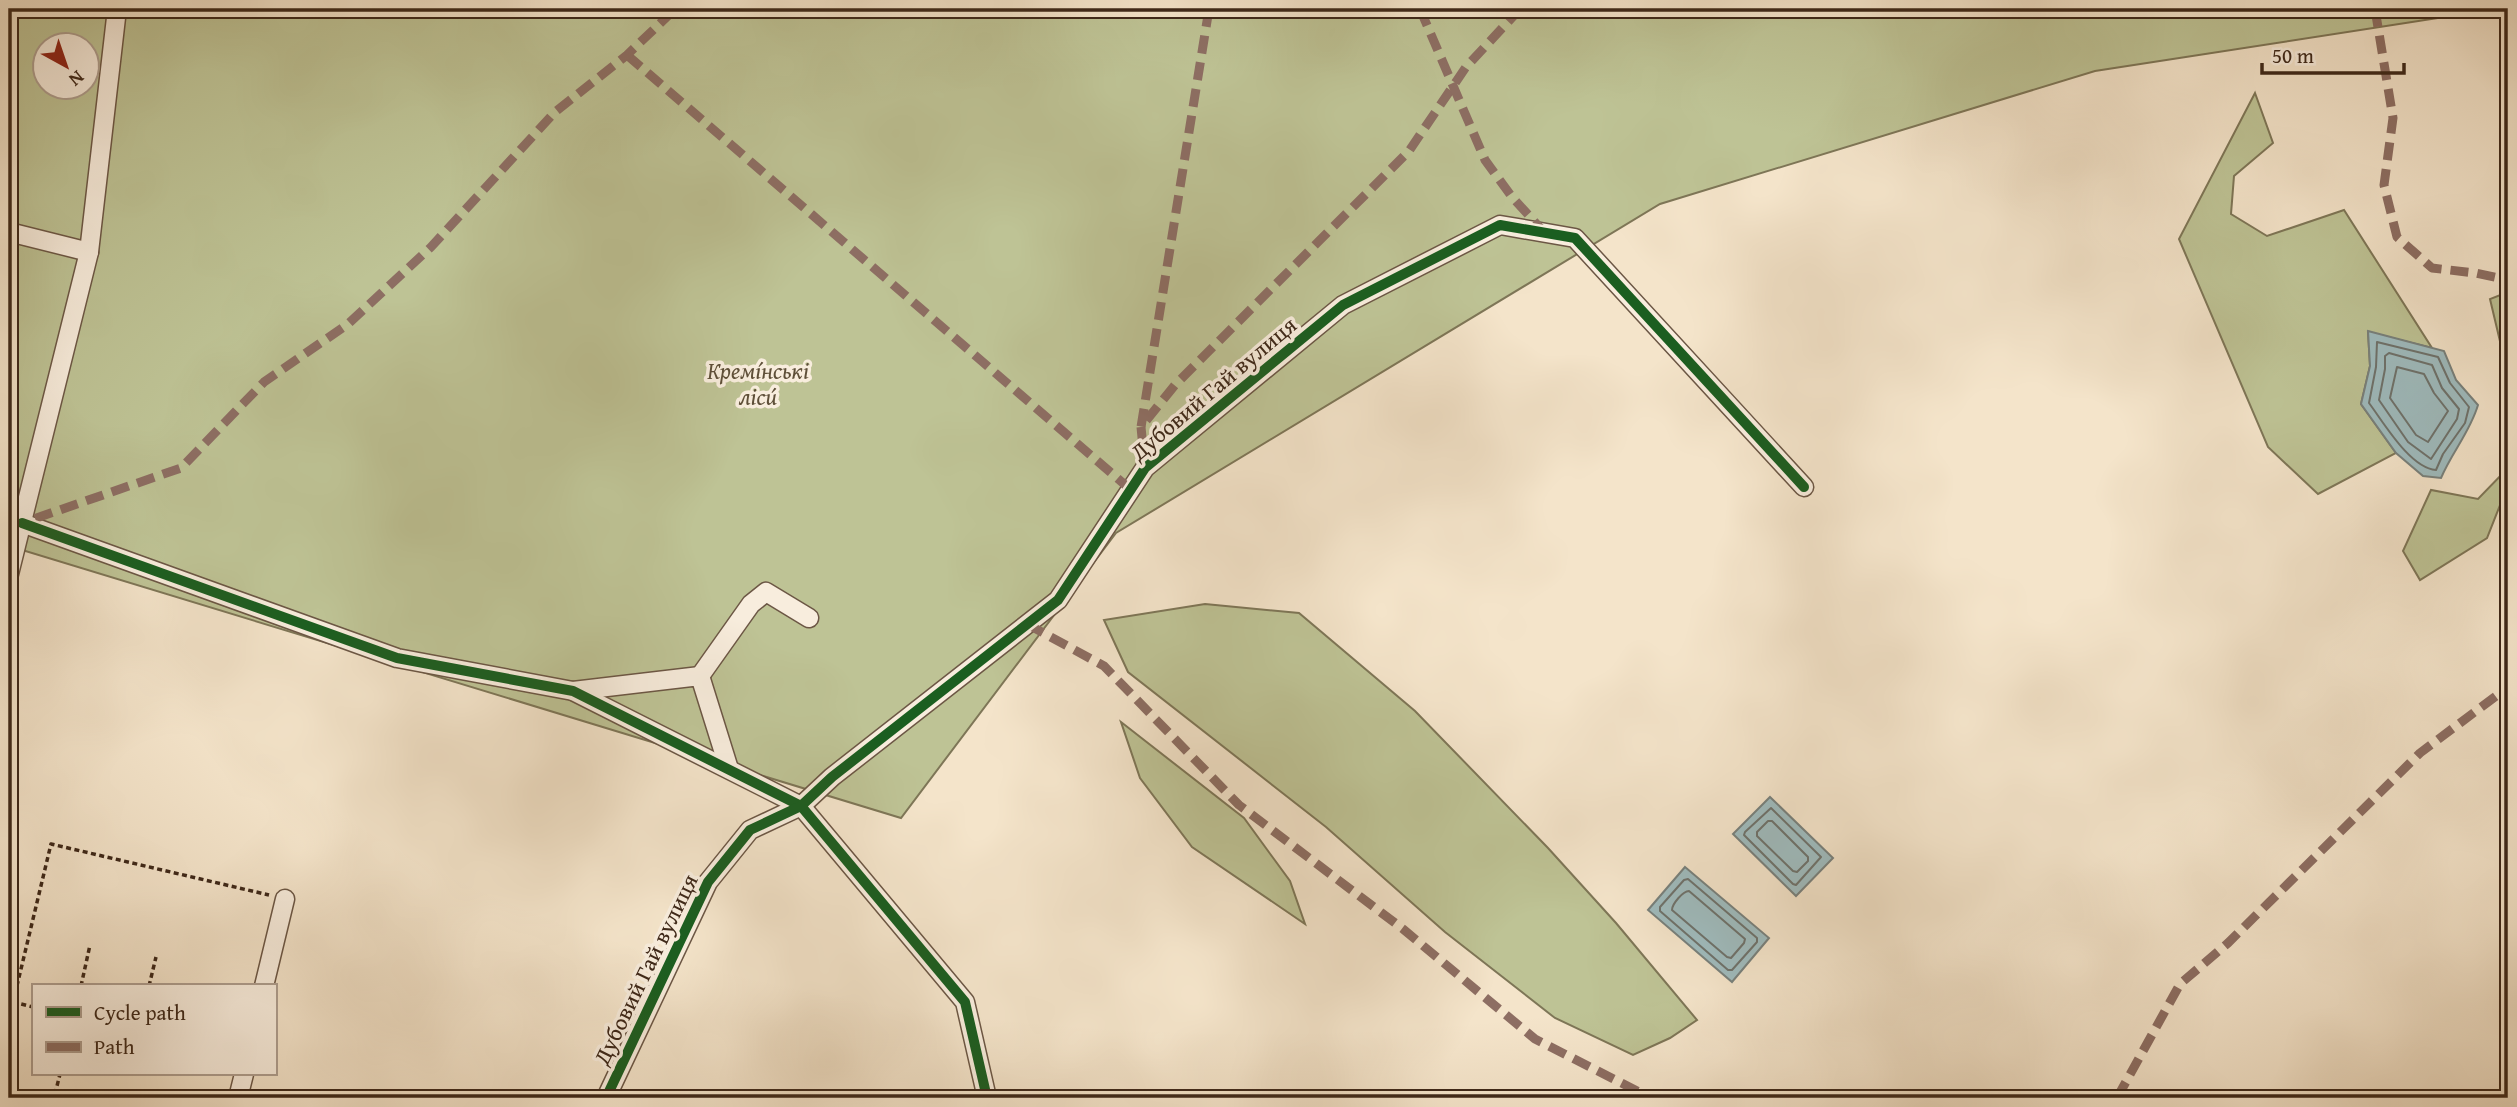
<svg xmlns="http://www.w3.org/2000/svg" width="2517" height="1107" font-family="'Gentium Book Plus',serif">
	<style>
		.green { fill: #bec395; stroke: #7e7657; stroke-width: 2; fill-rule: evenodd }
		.water { fill: #9fbcbf; stroke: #78817d; stroke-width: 2 }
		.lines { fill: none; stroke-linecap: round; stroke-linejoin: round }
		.shore { stroke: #6e726c; stroke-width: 2 }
		.minor-casing { stroke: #6c5745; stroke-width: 21 }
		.path { stroke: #3e2819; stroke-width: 3.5; stroke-dasharray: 5 3.5; stroke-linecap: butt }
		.minor { stroke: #f8eddd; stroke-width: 18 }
		.quiet { stroke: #8d6e63; stroke-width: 9; stroke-dasharray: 18 9; stroke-linecap: butt }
		.cycleway-casing { stroke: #f8eddd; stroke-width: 15 }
		.cycleway { stroke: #1b5e20; stroke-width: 10 }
		.labels { text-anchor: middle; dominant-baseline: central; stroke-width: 7; stroke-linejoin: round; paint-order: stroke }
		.park-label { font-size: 23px; font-style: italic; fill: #5e4f38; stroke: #f8eddd }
		.street-label { font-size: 23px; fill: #3e2819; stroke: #f8eddd }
	</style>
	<rect width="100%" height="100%" fill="#f4e4ca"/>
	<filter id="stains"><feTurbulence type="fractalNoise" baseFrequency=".00286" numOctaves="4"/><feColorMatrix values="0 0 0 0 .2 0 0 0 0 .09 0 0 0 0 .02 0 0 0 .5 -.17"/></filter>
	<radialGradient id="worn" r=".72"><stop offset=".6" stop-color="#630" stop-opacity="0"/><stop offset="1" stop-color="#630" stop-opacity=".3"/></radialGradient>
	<g class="green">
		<path d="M9 9H2496L2095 71 1660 204 1116 533 901 818 9 546ZM46 46H88V88H46Z"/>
		<polygon points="2255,93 2273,143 2234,176 2231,214 2267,236 2344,210 2432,348 2368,332 2370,366 2361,404 2396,453 2318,494 2268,447 2179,239"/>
		<polygon points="2508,292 2508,375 2490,299"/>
		<polygon points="2508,468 2508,485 2487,538 2420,580 2403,551 2431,490 2478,499"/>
		<polygon points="1205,604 1299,613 1415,711 1548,848 1616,923 1697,1020 1670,1038 1633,1055 1555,1018 1445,932 1326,827 1128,672 1104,620"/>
		<polygon points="1121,722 1244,818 1290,881 1305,924 1192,847 1140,778"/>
	</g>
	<g class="water">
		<path d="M2368 331 2444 351 2456 380 2478 405C2470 432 2452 452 2441 478L2423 476 2396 453 2361 404 2370 366Z"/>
		<polygon points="1770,797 1833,858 1796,896 1733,834"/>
		<polygon points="1685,867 1769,938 1732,982 1648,910"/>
	</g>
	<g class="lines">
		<g class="shore">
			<path d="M2377 342 2438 357 2450 383 2469 407 2465 423 2443 454 2436 470C2410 468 2384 423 2369 403L2376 367Z"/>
			<polygon points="2389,353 2432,365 2442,388 2459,409 2457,419 2431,459 2408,442 2379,400 2385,369 2385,356"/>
			<polygon points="2397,367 2424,374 2434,393 2448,411 2428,442 2416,435 2390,398"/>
			<polygon points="1771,808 1821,857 1796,885 1793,884 1744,835 1745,832"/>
			<polygon points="1768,821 1772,821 1808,857 1808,861 1797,872 1793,871 1757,836 1757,832"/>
			<polygon points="1688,879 1757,938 1757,942 1732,970 1728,970 1660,911 1660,907 1684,880"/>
			<path d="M1689 891 1745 939 1744 943 1731 958 1727 957 1672 910C1672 904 1683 891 1689 891Z"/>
		</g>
		<g class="minor-casing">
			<g id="minor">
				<polyline points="9,232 89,252"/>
				<polyline points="22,523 397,658 573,691 801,806 965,1002 987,1098"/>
				<polyline points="9,574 89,252 117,9"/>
				<polyline points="700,676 751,604 766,592 809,618"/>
				<polyline points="573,691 700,676 729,769"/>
				<polyline points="264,986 285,899"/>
				<polyline points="238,1098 244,1074"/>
				<polyline points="606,1098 708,882 750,830 801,806 832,777 1058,600 1145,468 1343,305 1500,225 1575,238 1804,487"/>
			</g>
		</g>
		<g class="path">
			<polyline points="81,986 90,945"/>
			<polyline points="149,986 156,957"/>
			<polyline points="13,1002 33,1007"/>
			<polyline points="9,1019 51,844 269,895"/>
			<polyline points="55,1094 60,1074"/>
		</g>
		<use href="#minor" class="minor"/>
		<g class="quiet">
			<polyline points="1209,9 1141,427 1175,385 1409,151 1466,67 1520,9"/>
			<polyline points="1420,9 1485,160 1512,197 1543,231"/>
			<polyline points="2375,9 2393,118 2384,185 2397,237 2432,268 2475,273 2508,280"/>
			<polyline points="627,55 1131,490"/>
			<polyline points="1141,427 1145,468"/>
			<polyline points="9,525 22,523 181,468 264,382 348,324 431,247 555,112 627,55 675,9"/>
			<polyline points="1027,624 1104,666 1239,805 1403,929 1535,1039 1651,1098"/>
			<polyline points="2117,1098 2180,984 2228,943 2420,753 2508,687"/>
		</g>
		<g class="cycleway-casing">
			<g id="cycleway">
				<polyline points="22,523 397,658 573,691 801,806 965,1002 987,1098"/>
				<polyline points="606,1098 708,882 750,830 801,806 832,777 1058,600 1145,468 1343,305 1500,225 1575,238 1804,487"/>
			</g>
		</g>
		<use href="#cycleway" class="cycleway"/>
	</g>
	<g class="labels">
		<g class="park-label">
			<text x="758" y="370">Кремі́нські<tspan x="758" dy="26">ліси́</tspan></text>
		</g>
		<g class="street-label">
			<text transform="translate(1213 388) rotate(-40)">Дубовий Гай вулиця</text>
			<text transform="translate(645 969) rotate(-64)">Дубовий Гай вулиця</text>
		</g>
	</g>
	<rect width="2517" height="1107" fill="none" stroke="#f4e4ca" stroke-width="35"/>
	<rect x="10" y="10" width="2496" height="1086" fill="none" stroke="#3e2819" stroke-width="3.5"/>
	<rect x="18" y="18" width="2482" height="1072" fill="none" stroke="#3e2819" stroke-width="2"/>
	<rect x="32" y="984" width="245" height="91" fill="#f8eddd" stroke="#ae9e8f" stroke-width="2"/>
	<rect x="46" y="1007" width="35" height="10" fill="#1b5e20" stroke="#ae9e8f" stroke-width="2"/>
	<text x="94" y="1020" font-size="21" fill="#3e2819">Cycle path</text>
	<rect x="46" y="1042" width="35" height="10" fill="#8d6e63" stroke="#ae9e8f" stroke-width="2"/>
	<text x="94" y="1054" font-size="21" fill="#3e2819">Path</text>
	<g transform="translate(66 66) rotate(140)"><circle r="33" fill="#f8eddd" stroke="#ae9e8f" stroke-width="2"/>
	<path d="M0-5L12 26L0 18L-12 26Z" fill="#8f2418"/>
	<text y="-10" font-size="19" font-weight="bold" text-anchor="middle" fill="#3e2819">N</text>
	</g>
	<path d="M2262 63v10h142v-10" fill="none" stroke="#3e2819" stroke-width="3.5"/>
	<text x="2272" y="63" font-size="21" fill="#3e2819" stroke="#f8eddd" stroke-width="5" paint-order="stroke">50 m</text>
	<rect width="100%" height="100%" filter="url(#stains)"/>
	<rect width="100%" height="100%" fill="url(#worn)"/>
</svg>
